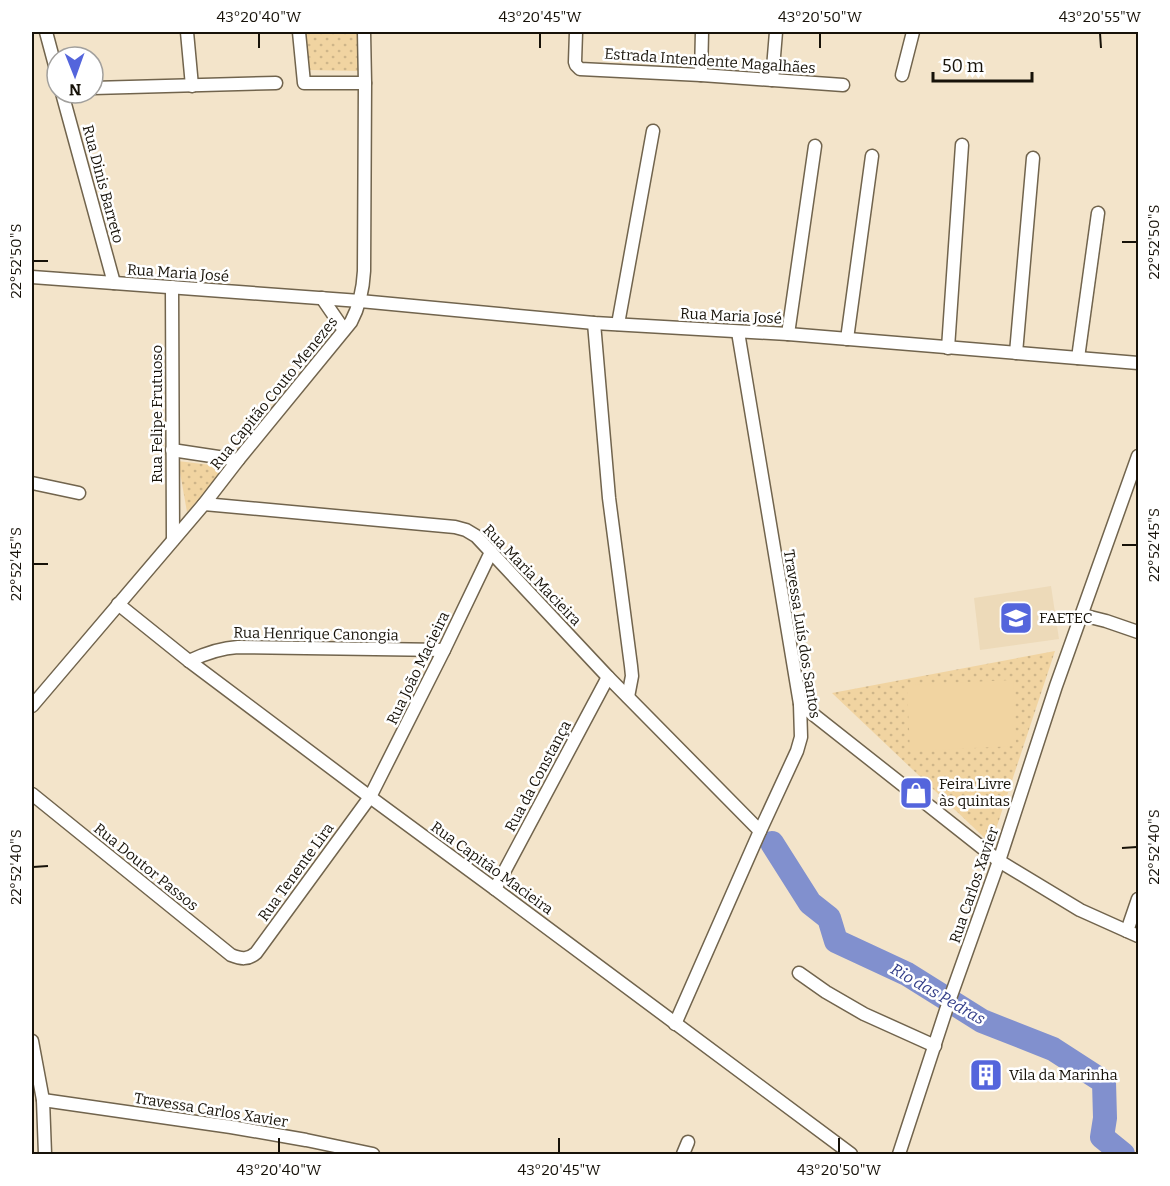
<svg xmlns="http://www.w3.org/2000/svg" width="1170" height="1186" font-family="Bitter,serif">
	<style>
		.built { fill: #eddab9 }
		.grass { fill: url(#grass-dots) }
		.garden { fill: #f1d4a1 }
		.lines { fill: none; stroke-linecap: round; stroke-linejoin: round }
		.river { stroke: #8190ce; stroke-width: 24 }
		.minor-casing { stroke: #71644d; stroke-width: 15 }
		.minor { stroke: #fff; stroke-width: 12 }
		.ticks { fill: none; stroke: #171209; stroke-width: 2 }
		.labels { text-anchor: middle; dominant-baseline: central; stroke-width: 5; stroke-linejoin: round; paint-order: stroke }
		.street-label { font-size: 15px; fill: #171209; stroke: #fff }
		.poi-label { font-size: 15px; fill: #171209; stroke: #fff; text-anchor: start }
		.water-label { font-size: 16px; font-style: italic; fill: #333e89; stroke: #fff }
		.neatline { fill: none; stroke: #171209; stroke-width: 2 }
		.ticks-label { font-size: 15px; text-anchor: middle; fill: #171209 }
	</style>
	<defs>
		<pattern id="grass-dots" width="8" height="8" patternUnits="userSpaceOnUse" patternTransform="scale(1.5)"><rect width="8" height="8" fill="#f1d4a1"/><path d="M2 2h.1M6 6h.1" fill="none" stroke="#ceb589" stroke-width="1.8" stroke-linecap="round"/></pattern>
	</defs>
	<rect width="100%" height="100%" fill="#f3e4ca"/>
	<polygon class="built" points="1051,586 1059,639 980,650 974,598"/>
	<g class="grass">
		<polygon points="303,32 357,32 360,71 307,70"/>
		<polygon points="178,461 227,467 187,512"/>
		<polygon points="1055,651 991,844 832,693"/>
	</g>
	<polygon class="garden" points="1013,680 1016,746 910,751 907,685"/>
	<g class="lines">
		<polyline class="river" points="772,843 810,903 829,918 836,941 907,974 982,1021 1053,1049 1104,1082 1105,1118 1102,1137 1123,1154"/>
		<g class="minor-casing">
			<g id="minor">
				<polyline points="46,32 57,73"/>
				<polyline points="187,32 192,86"/>
				<polyline points="299,32 304,83 365,83"/>
				<polyline points="576,32 575,62 576,65 580,69 701,75 843,85"/>
				<polyline points="701,75 702,32"/>
				<polyline points="902,75 913,32"/>
				<polyline points="772,80 776,32"/>
				<polyline points="93,88 276,83"/>
				<polyline points="62,93 114,283"/>
				<polyline points="32,277 360,301 594,323 788,334 1138,363"/>
				<polyline points="172,287 173,540"/>
				<polyline points="322,298 344,330"/>
				<polyline points="594,323 609,498 631,666 632,676 628,697"/>
				<polyline points="618,324 653,131"/>
				<polyline points="788,334 815,146"/>
				<polyline points="847,339 872,156"/>
				<polyline points="948,348 962,145"/>
				<polyline points="1016,353 1033,158"/>
				<polyline points="1078,358 1098,213"/>
				<polyline points="172,450 238,460"/>
				<polyline points="32,483 79,493"/>
				<polyline points="204,504 455,527 466,530 476,536 608,677 760,831"/>
				<polyline points="118,604 189,661 370,797 495,889 851,1154"/>
				<polyline points="1082,615 1106,621 1138,632"/>
				<path d="M189 661C206 653 220 648 238 647L444 650"/>
				<polyline points="800,704 999,861 1080,910 1138,936"/>
				<path d="M32 706 204 504 238 460 351 322C360 305 363 290 364 271L365 83 364 32"/>
				<path d="M32 794 231 955C241 959 248 960 256 953L370 797 444 650 491 552"/>
				<polyline points="495,889 608,677"/>
				<polyline points="1127,931 1138,899"/>
				<polyline points="799,973 826,992 864,1014 935,1046"/>
				<polyline points="675,1024 760,831 797,751 801,737 800,704 738,332"/>
				<polyline points="32,1041 43,1100 45,1154"/>
				<polyline points="43,1100 231,1127 306,1140 373,1154"/>
				<polyline points="683,1154 688,1142"/>
				<polyline points="899,1154 948,1004 999,861 1056,686 1138,456"/>
			</g>
		</g>
		<use href="#minor" class="minor"/>
	</g>
	<path class="ticks" d="M259 33V48M540 33V48M820 33V48M1100 33 1101 48M1122 242H1137M33 261H48M1122 545H1137M33 564H48M1122 848 1137 847M33 867 48 866M279 1138V1153M559 1138V1153M839 1138V1153"/>
	<defs>
		<g id="university-square" transform="scale(1.725)"><rect x="-9" y="-9" width="18" height="18" rx="4" fill="#5465dc" stroke="#fff"/><path d="M0-5L7-2L0 1L-7-2ZM-4 1L0 2.5L4 1V4Q0 6-4 4Z" fill="#fff"/></g>
		<g id="shop-square" transform="scale(1.725)"><rect x="-9" y="-9" width="18" height="18" rx="4" fill="#5465dc" stroke="#fff"/><path d="M-5-2.5h2.3a2.7 3.5 0 0 1 5.4 0H5L5.5 6h-11ZM-1.5-2.5h3a1.5 2.3 0 0 0-3 0Z" fill="#fff"/></g>
		<g id="building-square" transform="scale(1.725)"><rect x="-9" y="-9" width="18" height="18" rx="4" fill="#5465dc" stroke="#fff"/><path d="M-4-6H4V6H1V3H-1V6H-4ZM-2.5-4.3h1.7v1.8h-1.7ZM.8-4.3h1.7v1.8H.8ZM-2.5-1h1.7V.8h-1.7ZM.8-1h1.7V.8H.8Z" fill="#fff"/></g>
	</defs>
	<g fill-rule="evenodd">
		<use href="#university-square" x="1016" y="618"/>
		<use href="#shop-square" x="916" y="793"/>
		<use href="#building-square" x="986" y="1075"/>
	</g>
	<g class="labels">
		<g class="street-label">
			<text transform="translate(710 61) rotate(4)">Estrada Intendente Magalhães</text>
			<text transform="translate(103 184) rotate(75)">Rua Dinis Barreto</text>
			<text transform="translate(178 273) rotate(4)">Rua Maria José</text>
			<text transform="translate(731 316) rotate(3)">Rua Maria José</text>
			<text transform="translate(274 393) rotate(-51)">Rua Capitão Couto Menezes</text>
			<text transform="translate(157 414) rotate(-90)">Rua Felipe Frutuoso</text>
			<text transform="translate(532 575) rotate(46)">Rua Maria Macieira</text>
			<text transform="translate(316 634) rotate(1)">Rua Henrique Canongia</text>
			<text transform="translate(802 634) rotate(81)">Travessa Luís dos Santos</text>
			<text transform="translate(418 668) rotate(-64)">Rua João Macieira</text>
			<text transform="translate(538 776) rotate(-62)">Rua da Constança</text>
			<text transform="translate(146 867) rotate(39)">Rua Doutor Passos</text>
			<text transform="translate(492 868) rotate(36)">Rua Capitão Macieira</text>
			<text transform="translate(296 872) rotate(-54)">Rua Tenente Lira</text>
			<text transform="translate(974 885) rotate(-71)">Rua Carlos Xavier</text>
			<text transform="translate(211 1110) rotate(9)">Travessa Carlos Xavier</text>
		</g>
		<g class="poi-label">
			<text x="1039" y="618">FAETEC</text>
			<text x="939" y="784">Feira Livre<tspan x="939" dy="17">às quintas</tspan></text>
			<text x="1009" y="1075">Vila da Marinha</text>
		</g>
		<g class="water-label">
			<text transform="translate(938 994) rotate(30)">Rio das Pedras</text>
		</g>
	</g>
	<rect width="1170" height="1186" fill="none" stroke="#ffffff" stroke-width="66"/>
	<g transform="translate(75 75) rotate(179)"><circle r="28" fill="#ffffff" stroke="#a2a09d" stroke-width="1.5"/>
	<path d="M0-4.5L10 22L0 15L-10 22Z" fill="#5465dc"/>
	<text y="-9" font-size="16" font-weight="bold" text-anchor="middle" fill="#171209">N</text>
	</g>
	<path d="M933 72v9h99v-9" fill="none" stroke="#171209" stroke-width="3"/>
	<text x="942" y="72" font-size="18" fill="#171209" stroke="#ffffff" stroke-width="4.5" paint-order="stroke">50 m</text>
	<rect x="33" y="33" width="1104" height="1120" class="neatline"/>
	<g class="ticks-label">
		<text x="259" y="22">43°20'40"W</text>
		<text x="540" y="22">43°20'45"W</text>
		<text x="820" y="22">43°20'50"W</text>
		<text x="1100" y="22">43°20'55"W</text>
		<text transform="translate(1154 242) rotate(-90)" y="5">22°52'50"S</text>
		<text transform="translate(16 261) rotate(-90)" y="5">22°52'50"S</text>
		<text transform="translate(1154 545) rotate(-90)" y="5">22°52'45"S</text>
		<text transform="translate(16 564) rotate(-90)" y="5">22°52'45"S</text>
		<text transform="translate(1154 847) rotate(-90)" y="5">22°52'40"S</text>
		<text transform="translate(16 867) rotate(-90)" y="5">22°52'40"S</text>
		<text x="279" y="1175">43°20'40"W</text>
		<text x="559" y="1175">43°20'45"W</text>
		<text x="839" y="1175">43°20'50"W</text>
	</g>
</svg>
